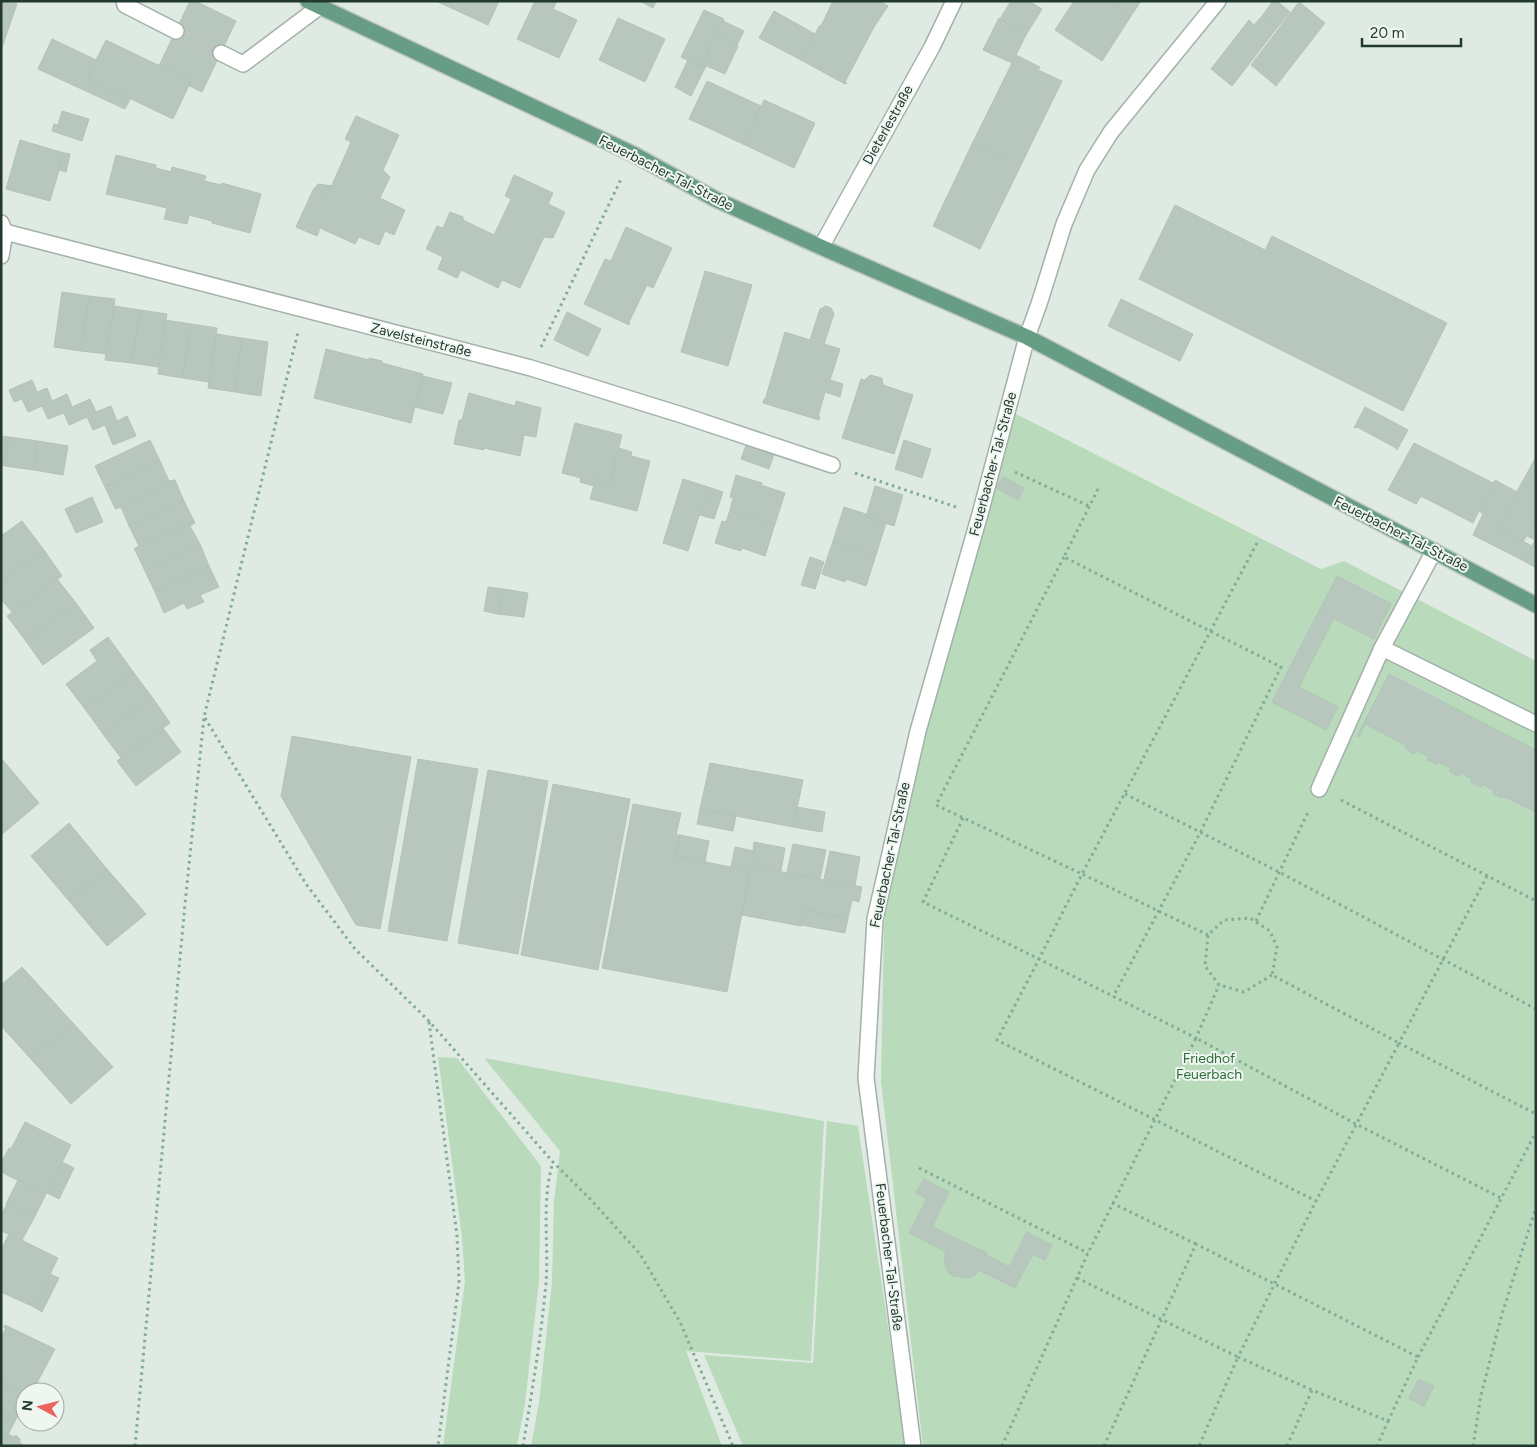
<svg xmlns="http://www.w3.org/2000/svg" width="1537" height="1447" font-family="Figtree,sans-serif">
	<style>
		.green { fill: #b9dabb }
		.building { fill: #b8c7be; stroke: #b2c3b9 }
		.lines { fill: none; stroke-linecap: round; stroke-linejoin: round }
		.minor-tunnel { stroke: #b9c7bf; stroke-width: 15; stroke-dasharray: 15 8; stroke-linecap: butt }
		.minor-casing { stroke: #a2b1a9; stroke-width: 18 }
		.major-casing { stroke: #bcc4c0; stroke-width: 18 }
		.path { stroke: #81ac96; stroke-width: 3; stroke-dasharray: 2.5 4; stroke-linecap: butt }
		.minor { stroke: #fff; stroke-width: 15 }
		.major { stroke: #669d84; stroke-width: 15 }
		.labels { text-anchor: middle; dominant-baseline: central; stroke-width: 4; stroke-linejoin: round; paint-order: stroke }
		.street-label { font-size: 14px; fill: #21392e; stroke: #eff6f1 }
		.park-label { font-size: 14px; fill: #2e6d3a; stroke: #eff6f1 }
	</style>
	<rect width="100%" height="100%" fill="#dfeae3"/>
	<g class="green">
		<polygon points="1014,413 1321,569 1344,561 1536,661 1536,1446 923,1446 881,1081 885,871"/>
		<polygon points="438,1057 457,1058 541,1166 539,1281 525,1403 517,1446 443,1446 465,1281 462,1237"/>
		<polygon points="484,1058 824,1121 811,1361 686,1351 722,1446 531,1446 539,1403 552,1282 554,1201 560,1151"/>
		<polygon points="827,1121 858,1126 906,1446 743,1446 704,1355 813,1363"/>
	</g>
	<g class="building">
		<polygon points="1,1 8,1 17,4 1,50"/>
		<polygon points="190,1 195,1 236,21 202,92 157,70"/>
		<polygon points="436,1 499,1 488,25"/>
		<polygon points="535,1 557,1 553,9 577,20 559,58 517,39"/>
		<polygon points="640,1 656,1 653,8"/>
		<polygon points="833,1 880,1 888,6 874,27 845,82 847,83 845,84 801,60 820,25 821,26"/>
		<polygon points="1011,1 1029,1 1042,9 1026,35 1000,19"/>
		<polygon points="1074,1 1108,1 1131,16 1102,61 1055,30"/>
		<polygon points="1108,1 1141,1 1131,16"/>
		<polygon points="1273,1 1277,1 1290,12 1277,28 1262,16"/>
		<polygon points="1299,2 1325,23 1276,86 1251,65"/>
		<polygon points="704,10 724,19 701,67 681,57"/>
		<polygon points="774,11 815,34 801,60 759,38"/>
		<polygon points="1262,16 1277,28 1232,86 1211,69 1249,20 1254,25"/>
		<polygon points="618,18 665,39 645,82 599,60"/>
		<polygon points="999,18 1026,35 1012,63 983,50"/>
		<polygon points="723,21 744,31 737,45 716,35"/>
		<polygon points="716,35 738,46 725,74 702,64"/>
		<polygon points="52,39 96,60 87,78 130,99 125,109 38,69"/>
		<polygon points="106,40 191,81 173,119 87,78"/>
		<polygon points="1016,55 1040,67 1038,70 1062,81 1021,165 997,153 996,156 972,144"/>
		<polygon points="688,60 701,67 702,64 706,66 691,96 675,87"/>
		<polygon points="707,81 761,106 743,144 689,119"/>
		<polygon points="764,100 815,123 794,168 743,144"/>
		<polygon points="62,111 89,119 82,141 52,131 54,124 58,125"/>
		<polygon points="356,116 399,135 383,170 390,177 380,198 405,210 394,235 385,231 379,245 359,237 355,244 320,228 317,236 296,227 314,188 328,194 351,142 345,139"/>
		<polygon points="20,140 64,153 50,201 6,189"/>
		<polygon points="972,144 996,156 997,153 1021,165 980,249 933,226"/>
		<polygon points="64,153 70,154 66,172 59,170"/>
		<polygon points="116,155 156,165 156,168 171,172 172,167 206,176 204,181 221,185 222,183 261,194 250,233 212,223 212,221 189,215 187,224 164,219 167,208 106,194"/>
		<polygon points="514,175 553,193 548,204 565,212 553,238 544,237 520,288 502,280 498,288 461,270 457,278 438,269 443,257 426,249 437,226 443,228 450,212 463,217 463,220 494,235 511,199 505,196"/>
		<polygon points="318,184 332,186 328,194 315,188"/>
		<polygon points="1175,205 1265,250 1272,236 1447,323 1403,411 1139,279"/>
		<polygon points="626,227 672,248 653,288 647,285 629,322 630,323 629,325 584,304 605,259 611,261"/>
		<polygon points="705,271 752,285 728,366 681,352"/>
		<polygon points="62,292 89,296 81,351 54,347"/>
		<polygon points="89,296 115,299 107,354 81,351"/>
		<polygon points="1121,299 1193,334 1180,361 1108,326"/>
		<polygon points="114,306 140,310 132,363 105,360"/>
		<polygon points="826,306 831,308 834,314 824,344 840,349 830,380 843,384 840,397 825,392 818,417 820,417 819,420 763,403 764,399 765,400 785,332 810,340 820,309"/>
		<polygon points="140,310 167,314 158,367 132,363"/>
		<polygon points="567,312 601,329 588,356 554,340"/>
		<polygon points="165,320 191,324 183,378 158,374"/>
		<polygon points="191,324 217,328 209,382 183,378"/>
		<polygon points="216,334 242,338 235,392 208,388"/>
		<polygon points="242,338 268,342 261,396 235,392"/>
		<polygon points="326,349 369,360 369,358 382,361 382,363 423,374 411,423 314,398"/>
		<polygon points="870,375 882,378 883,385 913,395 894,454 842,438 861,379 865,380"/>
		<polygon points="423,376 452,383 443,414 415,407"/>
		<polygon points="32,380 37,392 47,388 52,401 67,394 72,407 90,399 96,412 111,406 117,421 127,416 136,436 113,445 105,425 93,430 87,417 69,425 64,413 48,419 42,406 28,412 22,399 14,402 9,390"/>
		<polygon points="469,393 515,406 516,401 541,408 536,437 524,435 520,456 484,448 484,450 454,444 459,420 462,420"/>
		<polygon points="1365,407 1408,430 1397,450 1396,448 1357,427 1354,428"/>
		<polygon points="575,423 622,435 610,482 596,478 594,486 580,482 581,478 562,473"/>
		<polygon points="1,436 9,437 5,466 1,465"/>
		<polygon points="9,437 38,441 34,470 5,466"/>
		<polygon points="150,440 160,461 105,487 95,466"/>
		<polygon points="904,440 931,449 922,478 895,469"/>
		<polygon points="38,441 68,446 63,475 34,470"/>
		<polygon points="1414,443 1493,483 1473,523 1421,496 1416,504 1388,490"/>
		<polygon points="746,445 774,454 769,469 741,459"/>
		<polygon points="619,448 632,452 631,456 650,461 637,511 590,499 596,478 610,482"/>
		<polygon points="1536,457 1536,492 1521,484"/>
		<polygon points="160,461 169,481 175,480 115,508 105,487"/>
		<polygon points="736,475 762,483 761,485 785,493 775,524 730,510 733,498 730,497"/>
		<polygon points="1003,477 1024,488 1018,500 996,488"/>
		<polygon points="683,479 708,487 688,551 663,543"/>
		<polygon points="175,480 184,501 129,526 121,507 115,509"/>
		<polygon points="1495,480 1517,492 1498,528 1532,546 1524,561 1473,535 1483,514 1479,511"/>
		<polygon points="1521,484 1536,492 1536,519 1523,542 1498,528"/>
		<polygon points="875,486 903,495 894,526 866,517"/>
		<polygon points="708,487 723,492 714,519 700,515"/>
		<polygon points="92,497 103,522 76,533 65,509"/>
		<polygon points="184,501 194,521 135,550 134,549 139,546 129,526"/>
		<polygon points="844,507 866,514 866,517 886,523 876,555 833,541"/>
		<polygon points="730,510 775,524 765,556 742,548 741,551 715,543 722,521 726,522"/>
		<polygon points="1536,519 1536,568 1524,561 1535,540 1527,536"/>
		<polygon points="22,521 44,550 1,582 1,536"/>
		<polygon points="194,521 195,523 190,526 200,544 145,571 135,550"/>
		<polygon points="833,541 876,555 866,586 846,579 845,582 822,574"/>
		<polygon points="200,544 209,566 155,592 145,571"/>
		<polygon points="44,550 62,576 12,612 1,599 1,582"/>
		<polygon points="810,557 824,562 815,589 801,585"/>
		<polygon points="209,566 219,587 200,595 204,602 187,609 184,603 164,613 155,592"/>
		<polygon points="1337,576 1391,604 1374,639 1319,611"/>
		<polygon points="57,579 76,603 25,640 7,616"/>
		<polygon points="488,587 503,589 498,614 484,611"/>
		<polygon points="503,589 528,593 524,617 498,614"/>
		<polygon points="76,603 94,628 43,665 25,640"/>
		<polygon points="1319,611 1334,618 1299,687 1338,707 1326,730 1272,702"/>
		<polygon points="108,637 134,673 85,709 66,684 97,661 90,650"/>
		<polygon points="134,673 152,697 103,734 85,709"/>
		<polygon points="1389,674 1536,750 1536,812 1503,796 1502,798 1493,794 1494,791 1482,784 1481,787 1474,784 1471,782 1472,779 1460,773 1459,776 1455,775 1449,771 1451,768 1438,762 1436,765 1430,760 1430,762 1427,760 1429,757 1416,750 1414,754 1405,748 1406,745 1365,724 1359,737 1357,736"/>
		<polygon points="152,697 170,723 121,758 103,734"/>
		<polygon points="163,728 181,752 136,786 117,761"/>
		<polygon points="292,736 411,757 380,929 356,925 281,796"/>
		<polygon points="1,758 39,803 1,835"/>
		<polygon points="418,759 478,769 447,941 388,931"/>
		<polygon points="710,763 803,780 793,827 700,809"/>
		<polygon points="488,770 548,781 518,954 458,943"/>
		<polygon points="553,784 630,799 598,970 521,955"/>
		<polygon points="633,804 681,813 676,835 680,835 676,856 750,871 727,992 602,968"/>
		<polygon points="797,807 825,812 822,832 793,827"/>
		<polygon points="700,809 736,816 733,831 697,824"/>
		<polygon points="69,823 107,869 69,901 31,856"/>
		<polygon points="680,835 709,841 705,862 676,856"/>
		<polygon points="754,842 785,848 781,871 751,866 754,851 753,851"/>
		<polygon points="793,844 826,850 820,879 787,872"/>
		<polygon points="735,847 754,851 750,871 731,867"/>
		<polygon points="830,851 860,857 855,885 824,879"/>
		<polygon points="751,866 862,887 859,902 852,900 848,918 804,910 801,926 742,915"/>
		<polygon points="107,869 146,914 107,946 69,901"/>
		<polygon points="804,910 848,918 845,933 801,925"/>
		<polygon points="22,967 72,1022 31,1059 1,1026 1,985"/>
		<polygon points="72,1022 113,1067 71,1104 31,1059"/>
		<polygon points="25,1122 71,1145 46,1194 1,1172 1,1163 9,1148 11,1149"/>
		<polygon points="62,1162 74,1168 59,1199 47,1193"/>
		<polygon points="924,1179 949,1192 932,1227 987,1253 986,1255 1009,1267 1027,1232 1052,1245 1045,1260 1033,1254 1015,1288 979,1270 976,1274 968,1278 953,1276 949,1273 945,1265 944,1261 946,1252 909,1233 927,1199 916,1193"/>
		<polygon points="18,1180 46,1194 34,1218 6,1204"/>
		<polygon points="7,1204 34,1218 22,1240 1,1231 1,1215"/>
		<polygon points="9,1234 58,1258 34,1307 1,1292 1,1250"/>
		<polygon points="50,1274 59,1278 42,1312 34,1307"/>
		<polygon points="5,1325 55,1349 32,1392 25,1392 25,1394 1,1382 1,1337 6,1328 4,1328"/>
		<polygon points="1419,1379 1434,1386 1424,1406 1409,1398"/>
		<polygon points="1,1382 25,1394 25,1401 15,1421 1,1414"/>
		<polygon points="1,1414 15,1421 8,1435 1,1431"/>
		<polygon points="1,1431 14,1437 16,1435 20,1439 20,1443 25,1446 1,1446"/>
	</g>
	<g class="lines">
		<polyline class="minor-tunnel" points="176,31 221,53"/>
		<g class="minor-casing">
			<g id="minor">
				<polyline points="124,1 125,5 176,31"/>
				<polyline points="221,53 243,64 319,7"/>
				<polyline points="5,232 531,368 685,416 832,465"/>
				<polyline points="821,247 932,47 954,1"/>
				<polyline points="1,256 5,232 1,223"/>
				<polyline points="1434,551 1382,648 1536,724"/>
				<polyline points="1319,789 1382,648"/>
				<polyline points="913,1446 866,1078 875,919 918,731 980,514 1027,337 1039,304 1064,224 1087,170 1111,132 1218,1"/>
			</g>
		</g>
		<g class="major-casing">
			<polyline id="major" points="308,1 633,154 715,199 821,247 1027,337 1536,605"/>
		</g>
		<g class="path">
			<polyline points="541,347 622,177"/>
			<polyline points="1015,472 1089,506"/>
			<polyline points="855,473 956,507"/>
			<polyline points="1098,489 1064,557 1281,667 1200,833 1113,997"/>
			<polyline points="1064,557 936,805 1082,874 1257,543"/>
			<polyline points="205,718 306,884 355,949 428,1020 553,1162 592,1201 640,1254 680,1322 733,1446"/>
			<polyline points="1125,794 1279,872 1536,1009"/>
			<polyline points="1341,800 1536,901"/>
			<polyline points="963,818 923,902 1039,959 997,1040 1316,1201"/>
			<polyline points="1487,876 1399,1043 1536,1114"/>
			<polyline points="1256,921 1309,810"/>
			<polyline points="1208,935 1082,874 1039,959 1196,1038 1219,985"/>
			<polyline points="1272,975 1244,992 1219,985 1205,966 1208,935 1224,920 1250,918 1270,931 1277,947 1272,975 1399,1043 1316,1201 1238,1357 1312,1390"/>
			<polyline points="429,1022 457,1236 459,1282 438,1446"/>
			<polyline points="919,1168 1088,1253"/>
			<polyline points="1112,1203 1196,1244"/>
			<polyline points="1077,1278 1238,1357 1199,1446"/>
			<polyline points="1418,1357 1536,1132"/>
			<polyline points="135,1446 185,904 204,717 298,332"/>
			<path d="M523 1446C532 1392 541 1338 546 1283 549 1243 541 1201 553 1162"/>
			<polyline points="1002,1446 1088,1253 1196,1038 1356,1124 1501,1198"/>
			<polyline points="1104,1446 1196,1244 1418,1357 1388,1421"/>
			<polyline points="1287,1446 1312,1390 1388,1421 1377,1446"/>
			<polyline points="1473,1446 1481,1395 1502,1314 1536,1207"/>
		</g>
		<use href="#minor" class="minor"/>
		<use href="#major" class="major"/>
	</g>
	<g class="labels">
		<g class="street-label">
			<text transform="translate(888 125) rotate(-61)">Dieterlestraße</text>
			<text transform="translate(666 173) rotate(27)">Feuerbacher-Tal-Straße</text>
			<text transform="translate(421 340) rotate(14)">Zavelsteinstraße</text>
			<text transform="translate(993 464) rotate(-75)">Feuerbacher-Tal-Straße</text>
			<text transform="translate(1401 534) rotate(27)">Feuerbacher-Tal-Straße</text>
			<text transform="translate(890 855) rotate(-78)">Feuerbacher-Tal-Straße</text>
			<text transform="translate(889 1257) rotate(83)">Feuerbacher-Tal-Straße</text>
		</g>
		<g class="park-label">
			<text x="1209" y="1058">Friedhof<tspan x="1209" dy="16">Feuerbach</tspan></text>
		</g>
	</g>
	<rect width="1537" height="1447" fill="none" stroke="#21392e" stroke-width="5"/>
	<g transform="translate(40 1407) rotate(277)"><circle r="24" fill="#eff6f1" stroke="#9daaa3"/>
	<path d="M0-4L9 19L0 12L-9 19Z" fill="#ea645d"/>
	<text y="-8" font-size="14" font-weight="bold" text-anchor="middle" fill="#21392e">N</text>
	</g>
	<path d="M1362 38v8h99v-8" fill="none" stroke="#21392e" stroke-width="2.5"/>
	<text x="1370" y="38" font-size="15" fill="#21392e" stroke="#eff6f1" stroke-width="4" paint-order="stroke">20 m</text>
</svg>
